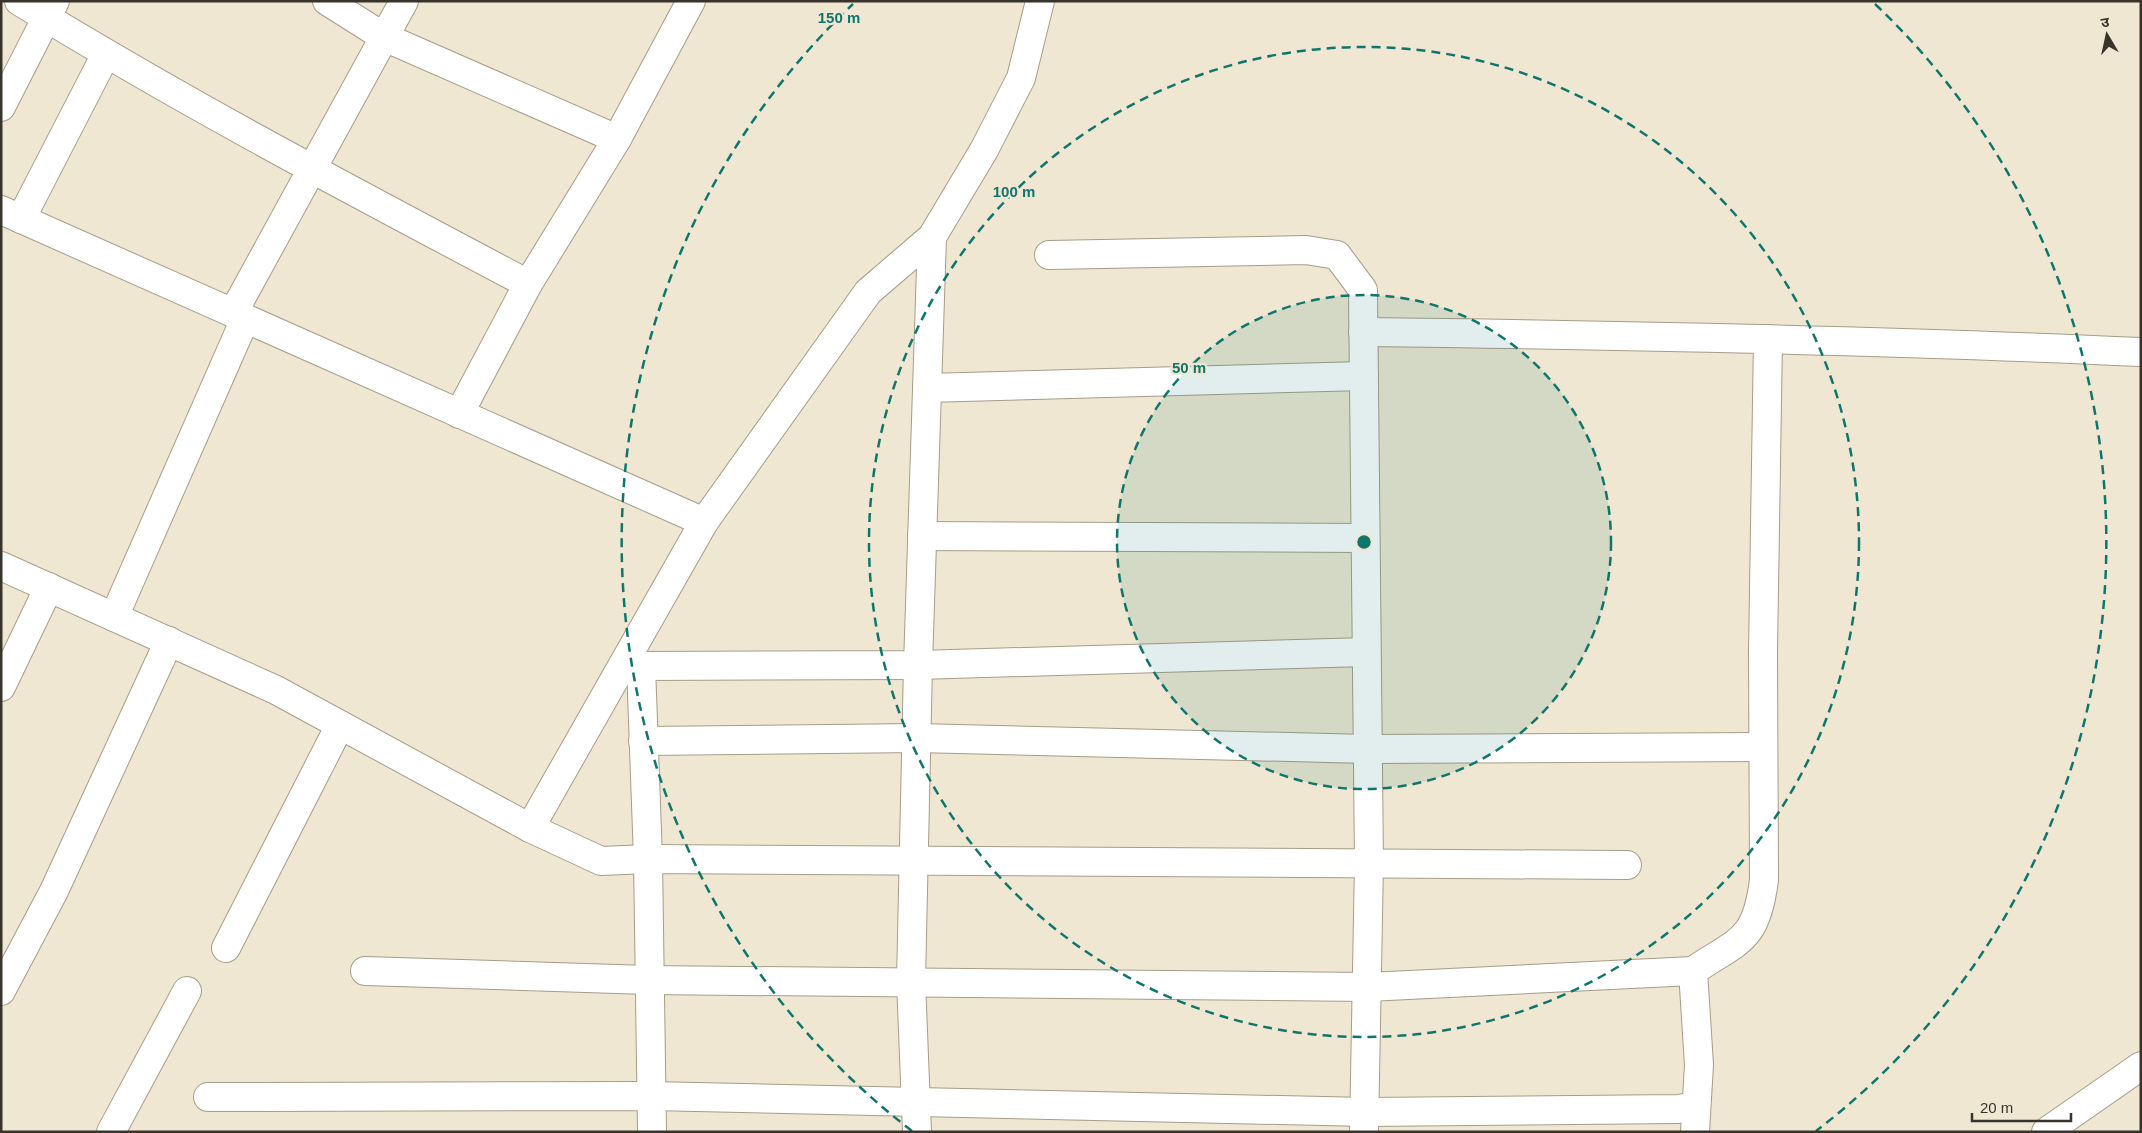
<svg xmlns="http://www.w3.org/2000/svg" width="2142" height="1133" font-family="Helvetica,'Noto Sans Devanagari',sans-serif">
	<style>
		.lines { fill: none; stroke-linecap: round; stroke-linejoin: round }
		.minor-casing { stroke: #a69d89; stroke-width: 30 }
		.minor { stroke: #fff; stroke-width: 28 }
		.ring { fill: none; stroke: #0f766e; stroke-width: 2.5; stroke-dasharray: 9 6 }
		.centre { fill: #0f766e; stroke: #f0e7d2; stroke-width: 2.5 }
		.ring-label { font-size: 15px; text-anchor: middle; font-weight: bold; fill: #0f766e; stroke: #f0e7d2; stroke-width: 4.5; stroke-linejoin: round; paint-order: stroke }
	</style>
	<rect width="100%" height="100%" fill="#f0e7d2"/>
	<g class="lines">
		<g class="minor-casing">
			<g id="minor">
				<path d="M19 1C185 103 356 193 528 284"/>
				<polyline points="327,1 384,37 617,139"/>
				<polyline points="1,107 55,1"/>
				<polyline points="1,210 704,522"/>
				<polyline points="21,219 106,54"/>
				<polyline points="1049,255 1306,250 1337,255 1363,290 1369,863 1364,1132"/>
				<polyline points="233,313 404,1"/>
				<path d="M1363 332C1623 335 1882 340 2141 352"/>
				<polyline points="927,388 1364,376"/>
				<polyline points="459,414 528,284 617,139 691,1"/>
				<polyline points="922,536 1365,538"/>
				<polyline points="1,566 276,690 530,828 601,861 648,859 1627,865"/>
				<polyline points="114,617 245,319"/>
				<polyline points="624,664 641,666 918,665 1366,652"/>
				<polyline points="641,666 648,859 652,1132"/>
				<polyline points="1,687 49,587"/>
				<polyline points="643,741 917,738 1368,749 1763,747"/>
				<polyline points="530,828 704,522 868,292 932,237 984,150 1021,78 1040,1"/>
				<polyline points="226,948 340,725"/>
				<polyline points="365,971 648,980 1368,987 1693,971"/>
				<polyline points="1,991 54,891 169,641"/>
				<polyline points="208,1097 651,1096 1365,1112 1678,1109 1696,1106"/>
				<polyline points="111,1132 187,991"/>
				<polyline points="917,1132 911,981 918,665 932,237"/>
				<path d="M1695 1132 1699 1065 1693 971C1740 939 1756 942 1764 880L1763 652 1768 339"/>
				<polyline points="2046,1132 2141,1066"/>
			</g>
		</g>
		<use href="#minor" class="minor"/>
	</g>
	<circle cx="1364" cy="542" r="247" fill="#0f766e" fill-opacity=".12"/>
	<g class="ring">
		<circle cx="1364" cy="542" r="247"/>
		<circle cx="1364" cy="542" r="495"/>
		<path d="M912 1131A742 742 0 0 1 853 4M1875 4A742 742 0 0 1 1816 1131"/>
	</g>
	<circle cx="1364" cy="542" r="8" class="centre"/>
	<g class="ring-label">
		<text x="839" y="23">150 m</text>
		<text x="1014" y="197">100 m</text>
		<text x="1189" y="373">50 m</text>
	</g>
	<rect width="2142" height="1133" fill="none" stroke="#38342c" stroke-width="5"/>
	<g transform="translate(2107 35) rotate(351)" stroke="#f0e7d2" stroke-width="4" paint-order="stroke">
	<path d="M0-4L9 19L0 12L-9 19Z" fill="#38342c"/>
	<text y="-8" font-size="14" font-weight="bold" text-anchor="middle" fill="#38342c">उ</text>
	</g>
	<path d="M1972 1113v8h99v-8" fill="none" stroke="#38342c" stroke-width="2.5"/>
	<text x="1980" y="1113" font-size="15" fill="#38342c" stroke="#f0e7d2" stroke-width="4" paint-order="stroke">20 m</text>
</svg>
